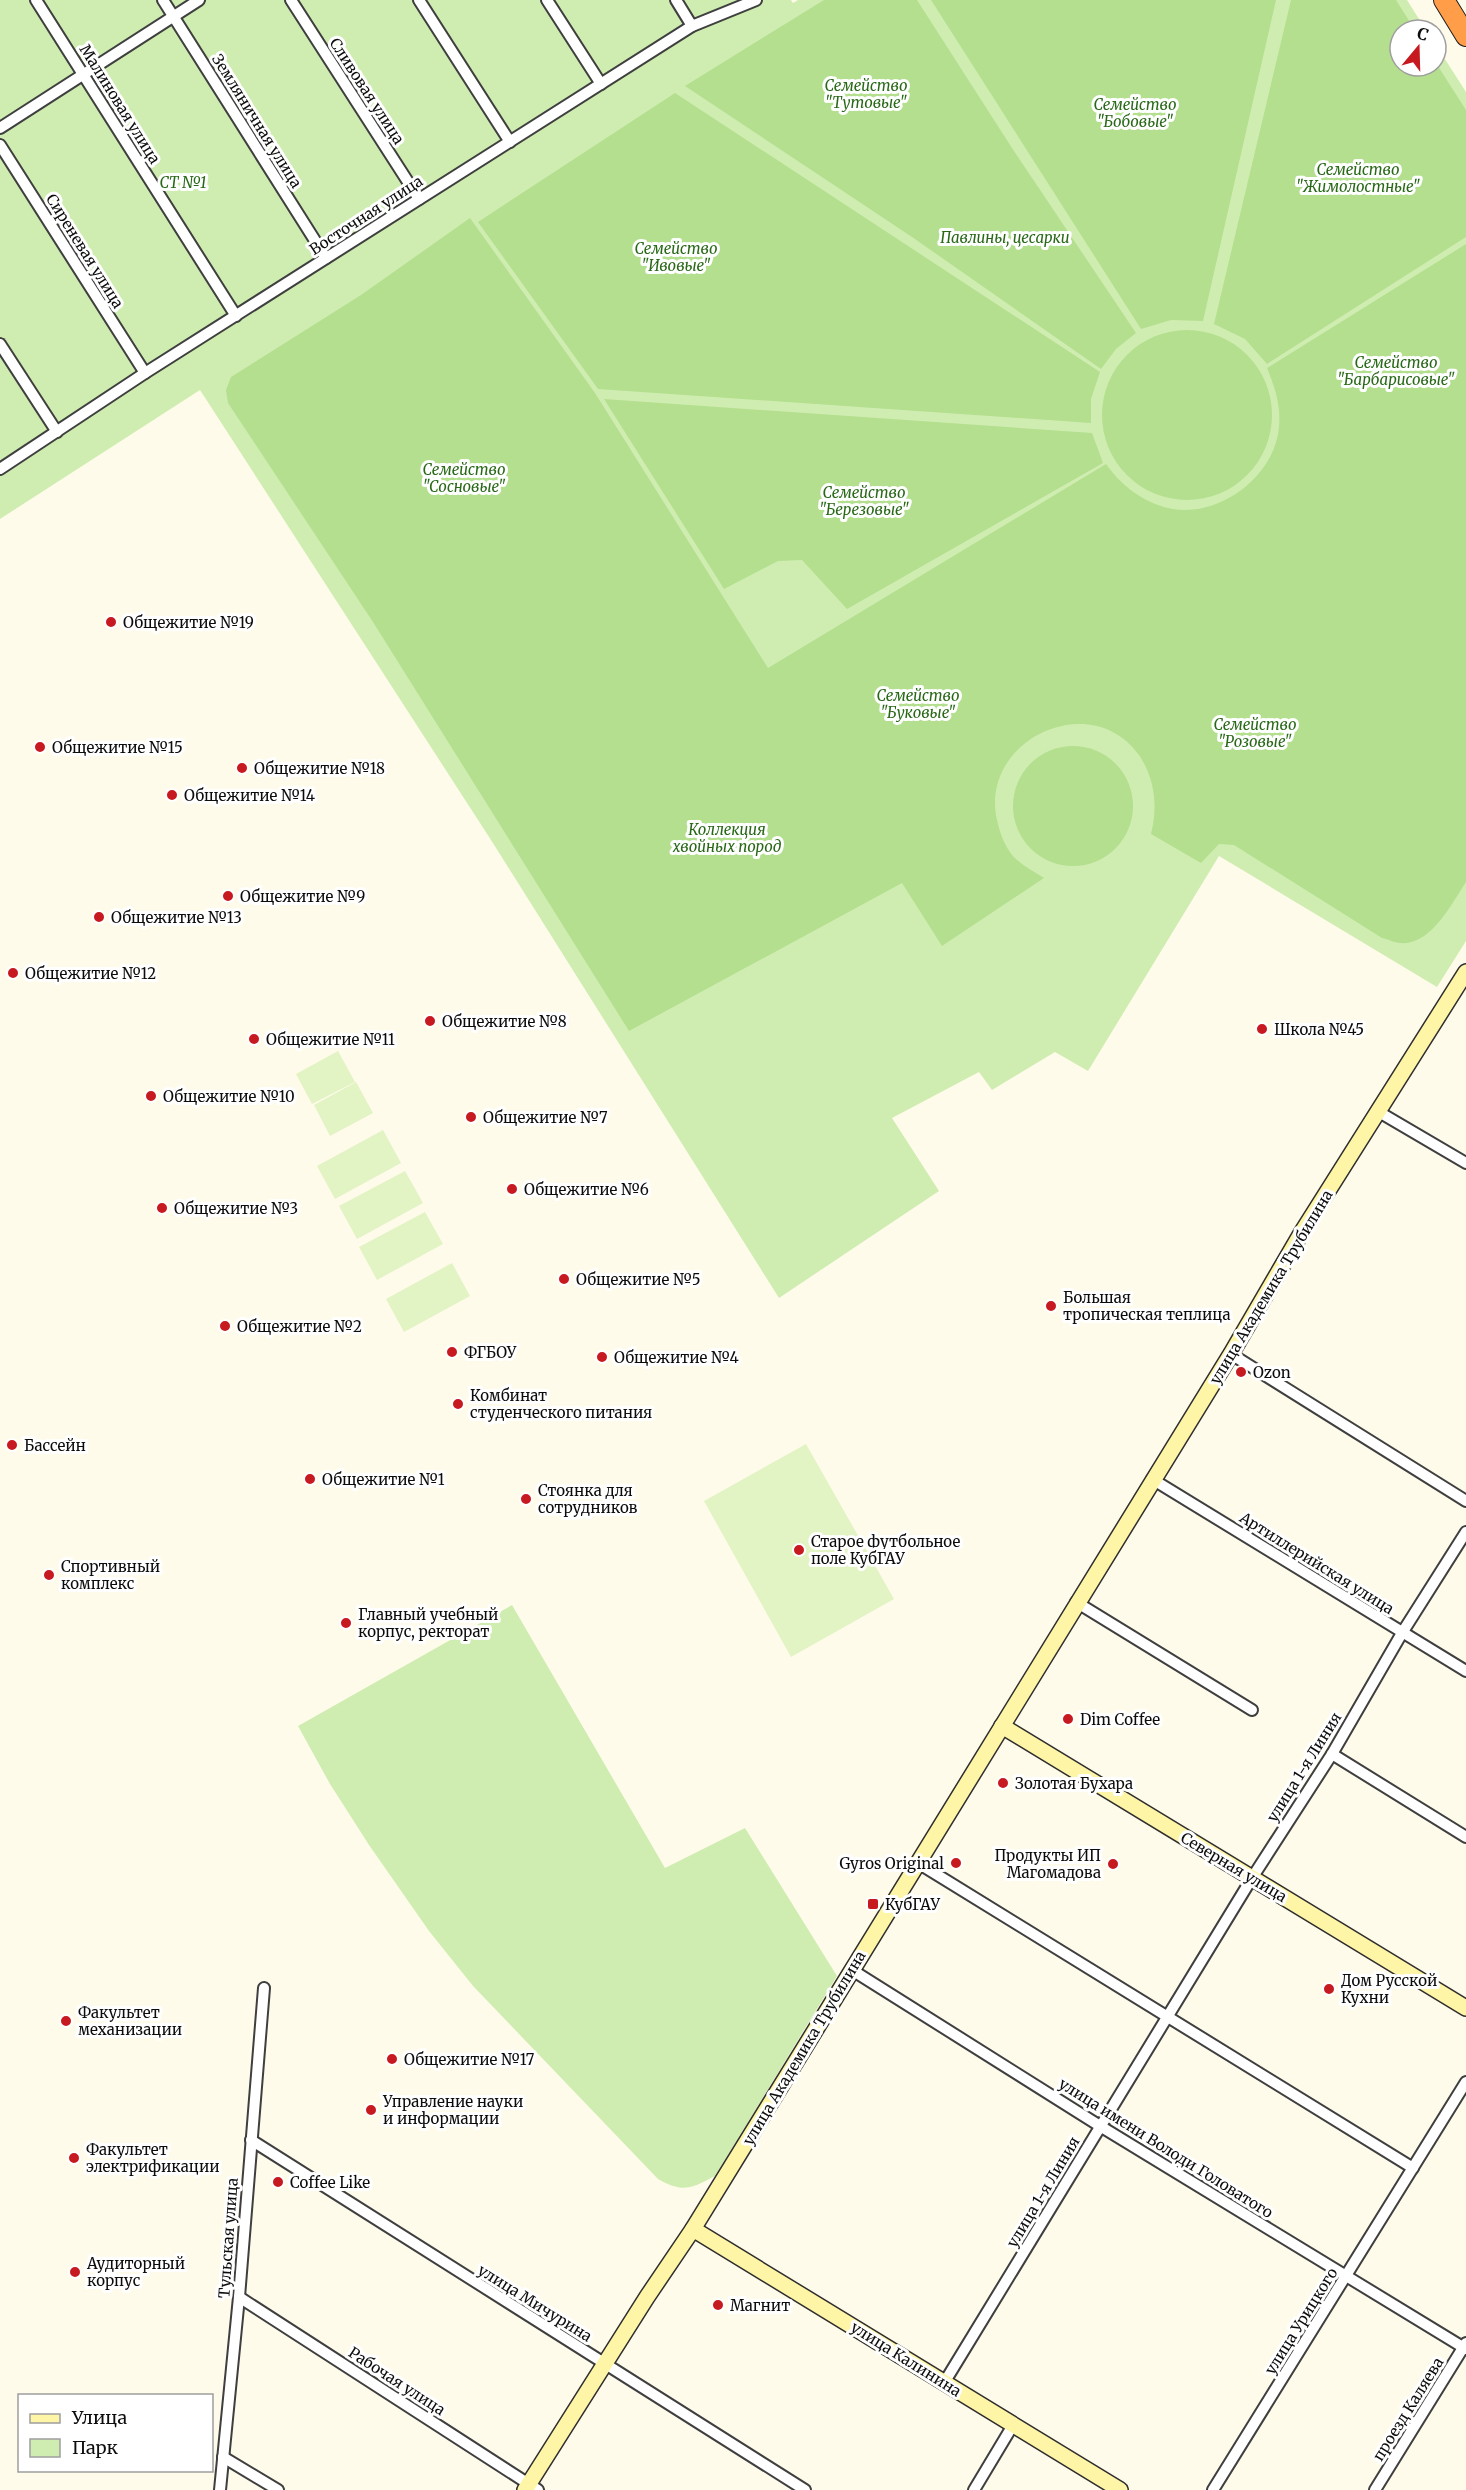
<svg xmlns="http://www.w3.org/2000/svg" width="1466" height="2490" font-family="Merriweather,serif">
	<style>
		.green { fill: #d0edb1 }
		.forest { fill: #b3df8f }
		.pitch { fill: #e2f3c4 }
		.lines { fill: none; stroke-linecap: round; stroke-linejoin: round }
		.street-casing { stroke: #3f3f3f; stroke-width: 14 }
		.secondary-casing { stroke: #2e2e2e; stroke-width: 18 }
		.highway-casing { stroke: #1d1d1d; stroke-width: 22 }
		.street { stroke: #fff; stroke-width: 10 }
		.secondary { stroke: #fff5a6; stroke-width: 15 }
		.highway { stroke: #ff9d49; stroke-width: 20 }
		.poi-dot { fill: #c71920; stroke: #fff; stroke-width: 2 }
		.labels { text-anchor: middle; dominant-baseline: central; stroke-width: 6; stroke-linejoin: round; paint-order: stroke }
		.park-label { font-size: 15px; font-style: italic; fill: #286817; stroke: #fff }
		.street-label { font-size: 15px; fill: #0c0c0c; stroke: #fff }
		.poi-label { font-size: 15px; fill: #0c0c0c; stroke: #fff; text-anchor: start }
	</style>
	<rect width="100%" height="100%" fill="#fffbeb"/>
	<g class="green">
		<polygon points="0,0 791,0 793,3 798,0 1407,0 1426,30 1400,30 1400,66 1436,66 1436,45 1466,92 1466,941 1437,987 1219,856 1088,1071 1055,1052 992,1090 979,1072 892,1118 939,1191 779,1298 491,840 200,390 0,519"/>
		<path d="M512 1605 665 1868 745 1828 837 1976 715 2176C690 2189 683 2193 658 2179L473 1986 429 1931 369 1845 330 1784 298 1726Z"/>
	</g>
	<g class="forest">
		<polygon points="824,0 917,0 1012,148 1136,333 1116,349 1101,369 912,237 685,86"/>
		<polygon points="931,0 1276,0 1203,321 1171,320 1141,329"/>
		<polygon points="1291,0 1396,0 1415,30 1400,30 1400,66 1436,66 1436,63 1466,110 1466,237 1267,364 1245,339 1214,324"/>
		<polygon points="675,93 1100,372 1091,399 1091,423 598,389 478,222"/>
		<path d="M470 218 595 393 768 668 1106 464C1120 484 1140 500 1164 507 1214 522 1275 478 1279 427 1281 405 1275 388 1267 368L1466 244V882C1452 903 1431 946 1400 943 1395 943 1388 939 1382 938L1234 845 1219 844 1201 863 1151 834C1158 806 1155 779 1139 755 1090 686 975 742 998 824 1001 837 1007 851 1017 860 1025 867 1035 872 1044 878L942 946 902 883 629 1031 373 622 228 403 226 390 231 377 361 295Z"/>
		<circle cx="1187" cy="415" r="85"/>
		<polygon points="604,399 1092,433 1103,463 847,609 802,560 778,561 724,589"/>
		<circle cx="1073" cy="806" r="60"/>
	</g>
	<g class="pitch">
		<polygon points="338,1051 355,1082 312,1104 296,1074"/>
		<polygon points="356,1082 373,1113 330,1136 314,1105"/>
		<polygon points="383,1130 401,1163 335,1199 317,1166"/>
		<polygon points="405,1171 423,1203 357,1239 339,1206"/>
		<polygon points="425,1212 443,1244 377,1280 359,1247"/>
		<polygon points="452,1263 470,1296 404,1332 386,1299"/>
		<polygon points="806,1444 894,1599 791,1657 704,1501"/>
	</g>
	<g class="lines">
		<g class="street-casing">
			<g id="street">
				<polyline points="36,0 236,316"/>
				<polyline points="163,0 326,258"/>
				<polyline points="291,0 419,199"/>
				<polyline points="419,0 510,142"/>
				<polyline points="547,0 601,84"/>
				<polyline points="676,0 692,26"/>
				<polyline points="0,128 199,0"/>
				<polyline points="0,145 145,373"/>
				<polyline points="0,344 57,432"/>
				<polyline points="0,469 145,373 692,26 756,0"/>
				<polyline points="1379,1112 1466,1163"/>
				<polyline points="1231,1354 1466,1501"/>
				<polyline points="1152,1479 1466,1671"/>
				<polyline points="1076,1602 1252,1710"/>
				<polyline points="1332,1754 1466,1837"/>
				<polyline points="918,1863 1413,2168"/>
				<polyline points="852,1970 1100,2126 1466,2349"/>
				<polyline points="251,2140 805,2490"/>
				<polyline points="239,2297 538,2490"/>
				<polyline points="944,2383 1252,1878 1332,1754 1402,1633 1466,1532"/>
				<polyline points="223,2457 278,2490"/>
				<polyline points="220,2490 239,2297 264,1988"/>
				<polyline points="974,2490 1013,2425"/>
				<polyline points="1213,2490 1466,2082"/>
				<polyline points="1375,2490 1466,2343"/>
			</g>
		</g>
		<g class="secondary-casing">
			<g id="secondary">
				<polyline points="1002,1726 1466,2008"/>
				<polyline points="693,2229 1120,2490"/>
				<polyline points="525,2490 647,2297 693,2229 1231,1354 1302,1232 1466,972"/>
			</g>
		</g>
		<g class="highway-casing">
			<polyline id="highway" points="1444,0 1466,36"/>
		</g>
		<use href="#street" class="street"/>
		<use href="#secondary" class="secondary"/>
		<use href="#highway" class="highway"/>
	</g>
	<g class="poi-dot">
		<circle cx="111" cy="622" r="6"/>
		<circle cx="40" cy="747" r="6"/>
		<circle cx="242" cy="768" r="6"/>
		<circle cx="172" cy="795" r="6"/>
		<circle cx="228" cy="896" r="6"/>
		<circle cx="99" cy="917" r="6"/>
		<circle cx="13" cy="973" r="6"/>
		<circle cx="430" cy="1021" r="6"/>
		<circle cx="1262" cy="1029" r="6"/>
		<circle cx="254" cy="1039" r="6"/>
		<circle cx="151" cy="1096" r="6"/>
		<circle cx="471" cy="1117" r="6"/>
		<circle cx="512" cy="1189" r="6"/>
		<circle cx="162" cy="1208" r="6"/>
		<circle cx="564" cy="1279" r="6"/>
		<circle cx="1051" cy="1306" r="6"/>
		<circle cx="225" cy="1326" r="6"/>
		<circle cx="452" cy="1352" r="6"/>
		<circle cx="602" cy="1357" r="6"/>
		<circle cx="1241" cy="1372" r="6"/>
		<circle cx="458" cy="1404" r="6"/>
		<circle cx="12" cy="1445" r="6"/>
		<circle cx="310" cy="1479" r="6"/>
		<circle cx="526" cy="1499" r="6"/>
		<circle cx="799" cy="1550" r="6"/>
		<circle cx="49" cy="1575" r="6"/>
		<circle cx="346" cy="1623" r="6"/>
		<circle cx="1068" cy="1719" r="6"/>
		<circle cx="1003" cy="1783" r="6"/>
		<circle cx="956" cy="1863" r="6"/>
		<circle cx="1113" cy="1864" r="6"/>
		<rect x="867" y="1898" width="12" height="12" rx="3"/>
		<circle cx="1329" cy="1989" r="6"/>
		<circle cx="66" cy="2021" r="6"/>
		<circle cx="392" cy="2059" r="6"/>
		<circle cx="371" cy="2110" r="6"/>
		<circle cx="74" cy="2158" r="6"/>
		<circle cx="278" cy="2182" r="6"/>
		<circle cx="75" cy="2272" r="6"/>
		<circle cx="718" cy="2305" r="6"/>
	</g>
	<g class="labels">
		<g class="park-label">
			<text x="866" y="85">Семейство<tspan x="866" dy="17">"Тутовые"</tspan></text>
			<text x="1135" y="104">Семейство<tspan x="1135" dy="17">"Бобовые"</tspan></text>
			<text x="1358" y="169">Семейство<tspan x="1358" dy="17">"Жимолостные"</tspan></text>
			<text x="183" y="182">СТ №1</text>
			<text x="1005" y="237">Павлины, цесарки</text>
			<text x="676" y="248">Семейство<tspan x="676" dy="17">"Ивовые"</tspan></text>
			<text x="1396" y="362">Семейство<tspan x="1396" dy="17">"Барбарисовые"</tspan></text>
			<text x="464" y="469">Семейство<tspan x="464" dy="17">"Сосновые"</tspan></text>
			<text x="864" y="492">Семейство<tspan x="864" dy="17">"Березовые"</tspan></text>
			<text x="918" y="695">Семейство<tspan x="918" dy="17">"Буковые"</tspan></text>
			<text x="1255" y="724">Семейство<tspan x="1255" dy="17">"Розовые"</tspan></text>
			<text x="727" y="829">Коллекция<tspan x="727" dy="17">хвойных пород</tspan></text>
		</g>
		<g class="street-label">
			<text transform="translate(367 91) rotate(57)">Сливовая улица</text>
			<text transform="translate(120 104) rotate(58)">Малиновая улица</text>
			<text transform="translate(257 121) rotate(58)">Земляничная улица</text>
			<text transform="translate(366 215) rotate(-33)">Восточная улица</text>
			<text transform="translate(85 251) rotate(58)">Сиреневая улица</text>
			<text transform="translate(1271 1287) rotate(-59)">улица Академика Трубилина</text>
			<text transform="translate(1317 1563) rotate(32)">Артиллерийская улица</text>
			<text transform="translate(1304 1767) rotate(-58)">улица 1-я Линия</text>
			<text transform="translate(1234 1867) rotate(31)">Северная улица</text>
			<text transform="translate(804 2048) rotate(-59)">улица Академика Трубилина</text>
			<text transform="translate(1166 2148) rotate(32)">улица имени Володи Головатого</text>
			<text transform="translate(1043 2192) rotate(-59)">улица 1-я Линия</text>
			<text transform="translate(228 2238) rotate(-86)">Тульская улица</text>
			<text transform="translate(535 2303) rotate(32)">улица Мичурина</text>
			<text transform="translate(1301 2321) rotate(-58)">улица Урицкого</text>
			<text transform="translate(906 2359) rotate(32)">улица Калинина</text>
			<text transform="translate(397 2381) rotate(33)">Рабочая улица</text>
			<text transform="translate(1408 2409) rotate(-58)">проезд Каляева</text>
		</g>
		<g class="poi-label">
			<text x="123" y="622">Общежитие №19</text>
			<text x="52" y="747">Общежитие №15</text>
			<text x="254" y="768">Общежитие №18</text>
			<text x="184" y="795">Общежитие №14</text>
			<text x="240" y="896">Общежитие №9</text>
			<text x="111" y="917">Общежитие №13</text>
			<text x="25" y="973">Общежитие №12</text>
			<text x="442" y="1021">Общежитие №8</text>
			<text x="1274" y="1029">Школа №45</text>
			<text x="266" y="1039">Общежитие №11</text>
			<text x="163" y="1096">Общежитие №10</text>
			<text x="483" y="1117">Общежитие №7</text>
			<text x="524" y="1189">Общежитие №6</text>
			<text x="174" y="1208">Общежитие №3</text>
			<text x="576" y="1279">Общежитие №5</text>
			<text x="1063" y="1297">Большая<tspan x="1063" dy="17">тропическая теплица</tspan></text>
			<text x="237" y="1326">Общежитие №2</text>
			<text x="464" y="1352">ФГБОУ</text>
			<text x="614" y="1357">Общежитие №4</text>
			<text x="1253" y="1372">Ozon</text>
			<text x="470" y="1395">Комбинат<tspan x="470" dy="17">студенческого питания</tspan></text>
			<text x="24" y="1445">Бассейн</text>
			<text x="322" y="1479">Общежитие №1</text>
			<text x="538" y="1490">Стоянка для<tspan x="538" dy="17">сотрудников</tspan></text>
			<text x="811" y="1541">Старое футбольное<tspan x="811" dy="17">поле КубГАУ</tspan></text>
			<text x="61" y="1566">Спортивный<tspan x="61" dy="17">комплекс</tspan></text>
			<text x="358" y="1614">Главный учебный<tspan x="358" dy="17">корпус, ректорат</tspan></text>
			<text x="1080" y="1719">Dim Coffee</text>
			<text x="1015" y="1783">Золотая Бухара</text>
			<text x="1101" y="1855" text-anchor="end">Продукты ИП<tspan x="1101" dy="17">Магомадова</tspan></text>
			<text x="944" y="1863" text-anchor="end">Gyros Original</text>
			<text x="885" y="1904">КубГАУ</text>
			<text x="1341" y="1980">Дом Русской<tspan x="1341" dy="17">Кухни</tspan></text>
			<text x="78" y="2012">Факультет<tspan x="78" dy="17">механизации</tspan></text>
			<text x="404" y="2059">Общежитие №17</text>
			<text x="383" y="2101">Управление науки<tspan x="383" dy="17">и информации</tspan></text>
			<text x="86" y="2149">Факультет<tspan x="86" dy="17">электрификации</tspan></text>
			<text x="290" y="2182">Coffee Like</text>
			<text x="87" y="2263">Аудиторный<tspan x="87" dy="17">корпус</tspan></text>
			<text x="730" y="2305">Магнит</text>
		</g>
	</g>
	<rect x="18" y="2394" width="195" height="78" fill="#ffffff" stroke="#9e9e9e" stroke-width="1.5"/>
	<rect x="30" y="2414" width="30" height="9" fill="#fff5a6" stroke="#9e9e9e" stroke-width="1.5"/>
	<text x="72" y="2424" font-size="18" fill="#0c0c0c">Улица</text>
	<rect x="30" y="2439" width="30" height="18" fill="#d0edb1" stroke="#9e9e9e" stroke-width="1.5"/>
	<text x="72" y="2454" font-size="18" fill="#0c0c0c">Парк</text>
	<g transform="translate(1418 48) rotate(19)"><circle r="28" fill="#ffffff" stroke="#9e9e9e" stroke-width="1.5"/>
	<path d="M0-4.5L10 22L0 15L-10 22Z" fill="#c71920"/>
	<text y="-9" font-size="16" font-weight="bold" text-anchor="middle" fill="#0c0c0c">С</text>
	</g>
</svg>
